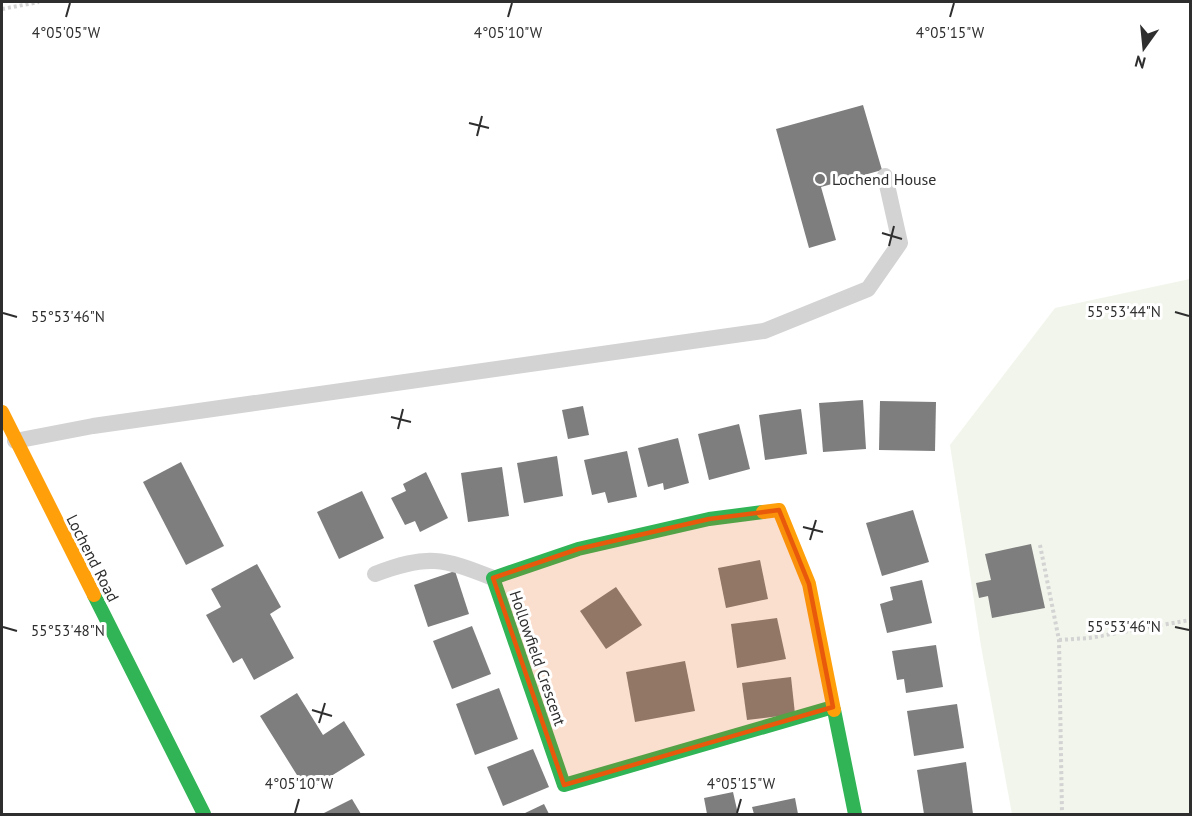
<svg xmlns="http://www.w3.org/2000/svg" width="1192" height="816" font-family="'PT Sans',sans-serif">
	<style>
		.green { fill: #f1f5eb }
		.building { fill: #7e7e7e }
		.lines { fill: none; stroke-linecap: round; stroke-linejoin: round }
		.path { stroke: #d3d3d3; stroke-width: 4; stroke-dasharray: 3 3; stroke-linecap: butt }
		.lane { stroke: #d3d3d3; stroke-width: 16 }
		.fast { stroke: #30b455; stroke-width: 14 }
		.slow { stroke: #ff9f0a; stroke-width: 14 }
		.marked { fill: #e8590c; fill-opacity: 0.2; stroke: #e8590c; stroke-width: 4.5; stroke-linejoin: round }
		.ticks { fill: none; stroke: #2e2e2e; stroke-width: 2 }
		.poi-dot { fill: #777; stroke: #fff; stroke-width: 2 }
		.labels { text-anchor: middle; dominant-baseline: central; stroke-width: 6; stroke-linejoin: round; paint-order: stroke }
		.poi-label { font-size: 16px; fill: #2e2e2e; stroke: #fff; text-anchor: start }
		.street-label { font-size: 16px; fill: #2e2e2e; stroke: #fff }
		.ticks-label { font-size: 15px; text-anchor: middle; fill: #2e2e2e; stroke: #fff; stroke-width: 6; stroke-linejoin: round; paint-order: stroke }
	</style>
	<rect width="100%" height="100%" fill="#fff"/>
	<polygon class="green" points="1190,279 1190,814 1012,814 981,646 950,445 1055,308"/>
	<g class="building">
		<polygon points="863,105 882,170 821,187 836,240 809,248 776,129"/>
		<polygon points="863,400 866,449 823,452 819,403"/>
		<polygon points="880,401 936,402 935,451 879,450"/>
		<polygon points="583,406 589,435 568,439 562,410"/>
		<polygon points="801,409 807,454 765,460 759,415"/>
		<polygon points="739,424 750,469 709,480 698,434"/>
		<polygon points="678,438 689,483 664,490 663,483 648,487 638,448"/>
		<polygon points="627,451 637,497 608,503 605,492 592,495 584,460"/>
		<polygon points="557,456 563,496 524,503 517,463"/>
		<polygon points="181,462 224,546 186,565 143,482"/>
		<polygon points="502,467 509,516 468,522 461,473"/>
		<polygon points="426,472 448,518 420,532 415,521 405,525 391,498 406,491 403,484"/>
		<polygon points="362,491 384,538 339,559 317,512"/>
		<polygon points="913,510 929,562 882,576 866,523"/>
		<polygon points="1031,544 1045,608 992,618 988,596 979,598 976,583 991,580 985,554"/>
		<polygon points="760,560 768,599 726,608 718,568"/>
		<polygon points="257,564 281,607 270,614 294,658 254,680 242,658 233,663 206,615 221,607 211,589"/>
		<polygon points="455,571 469,614 428,627 414,585"/>
		<polygon points="922,580 932,623 887,633 880,604 893,600 890,587"/>
		<polygon points="616,587 642,625 606,649 580,611"/>
		<polygon points="777,618 786,659 737,668 731,624"/>
		<polygon points="472,626 491,674 452,689 433,641"/>
		<polygon points="936,645 943,687 906,693 904,679 897,680 892,651"/>
		<polygon points="685,661 695,711 635,722 626,672"/>
		<polygon points="791,677 795,714 747,720 742,683"/>
		<polygon points="499,688 518,739 475,755 456,704"/>
		<polygon points="297,693 323,735 344,721 365,755 307,791 260,716"/>
		<polygon points="957,704 964,748 914,756 907,711"/>
		<polygon points="533,749 549,787 503,806 487,767"/>
		<polygon points="966,762 973,814 924,814 917,770"/>
		<polygon points="733,792 738,814 707,814 704,798"/>
		<polygon points="795,798 798,814 754,814 752,807"/>
		<polygon points="352,799 361,814 322,814"/>
		<polygon points="544,804 549,814 523,814"/>
	</g>
	<g class="lines">
		<g class="path">
			<polyline points="2,9 39,2"/>
			<polyline points="1040,545 1059,640 1062,814"/>
			<polyline points="1059,640 1089,638 1190,620"/>
		</g>
		<g class="lane">
			<polyline points="15,441 93,426 764,331 868,289 900,243 885,176"/>
			<path d="M375 574C427 554 443 558 493 578"/>
		</g>
		<g class="fast">
			<polyline points="763,512 709,519 578,549 493,578 564,785 833,707"/>
			<polyline points="94,595 204,814"/>
			<polyline points="834,710 855,814"/>
		</g>
		<g class="slow">
			<polyline points="2,412 94,595"/>
			<polyline points="763,512 779,510 809,584 834,710"/>
		</g>
	</g>
	<path class="marked" d="M779 510 809 584 833 707 564 785 493 578 578 549 709 519Z"/>
	<path class="ticks" d="M66 17 70 3M508 17 512 3M950 17 954 3M469 123 489 128M477 136 482 116M882 233 902 239M889 246 894 226M1175 312 1189 316M3 313 17 317M391 417 411 422M398 429 403 409M803 527 823 532M810 540 816 520M3 627 17 631M1175 627 1189 630M312 710 332 716M319 723 325 703M295 813 299 799M737 813 741 799"/>
	<circle class="poi-dot" cx="820" cy="179" r="6"/>
	<g class="labels">
		<g class="poi-label">
			<text x="832" y="179">Lochend House</text>
		</g>
		<g class="street-label">
			<text transform="translate(93 558) rotate(63)">Lochend Road</text>
			<text transform="translate(538 658) rotate(71)">Hollowfield Crescent</text>
		</g>
	</g>
	<g class="ticks-label">
		<text x="508" y="38">4°05'10"W</text>
		<text x="950" y="38">4°05'15"W</text>
		<text x="66" y="38">4°05'05"W</text>
		<text x="1124" y="317">55°53'44"N</text>
		<text x="68" y="322">55°53'46"N</text>
		<text x="1124" y="632">55°53'46"N</text>
		<text x="68" y="636">55°53'48"N</text>
		<text x="299" y="789">4°05'10"W</text>
		<text x="741" y="789">4°05'15"W</text>
	</g>
	<rect width="1192" height="816" fill="none" stroke="#2e2e2e" stroke-width="6"/>
	<g transform="translate(1144 48) rotate(195)" stroke="#ffffff" stroke-width="4.5" paint-order="stroke">
	<path d="M0-4.5L10 22L0 15L-10 22Z" fill="#2e2e2e"/>
	<text y="-9" font-size="16" font-weight="bold" text-anchor="middle" fill="#2e2e2e">N</text>
	</g>
</svg>
